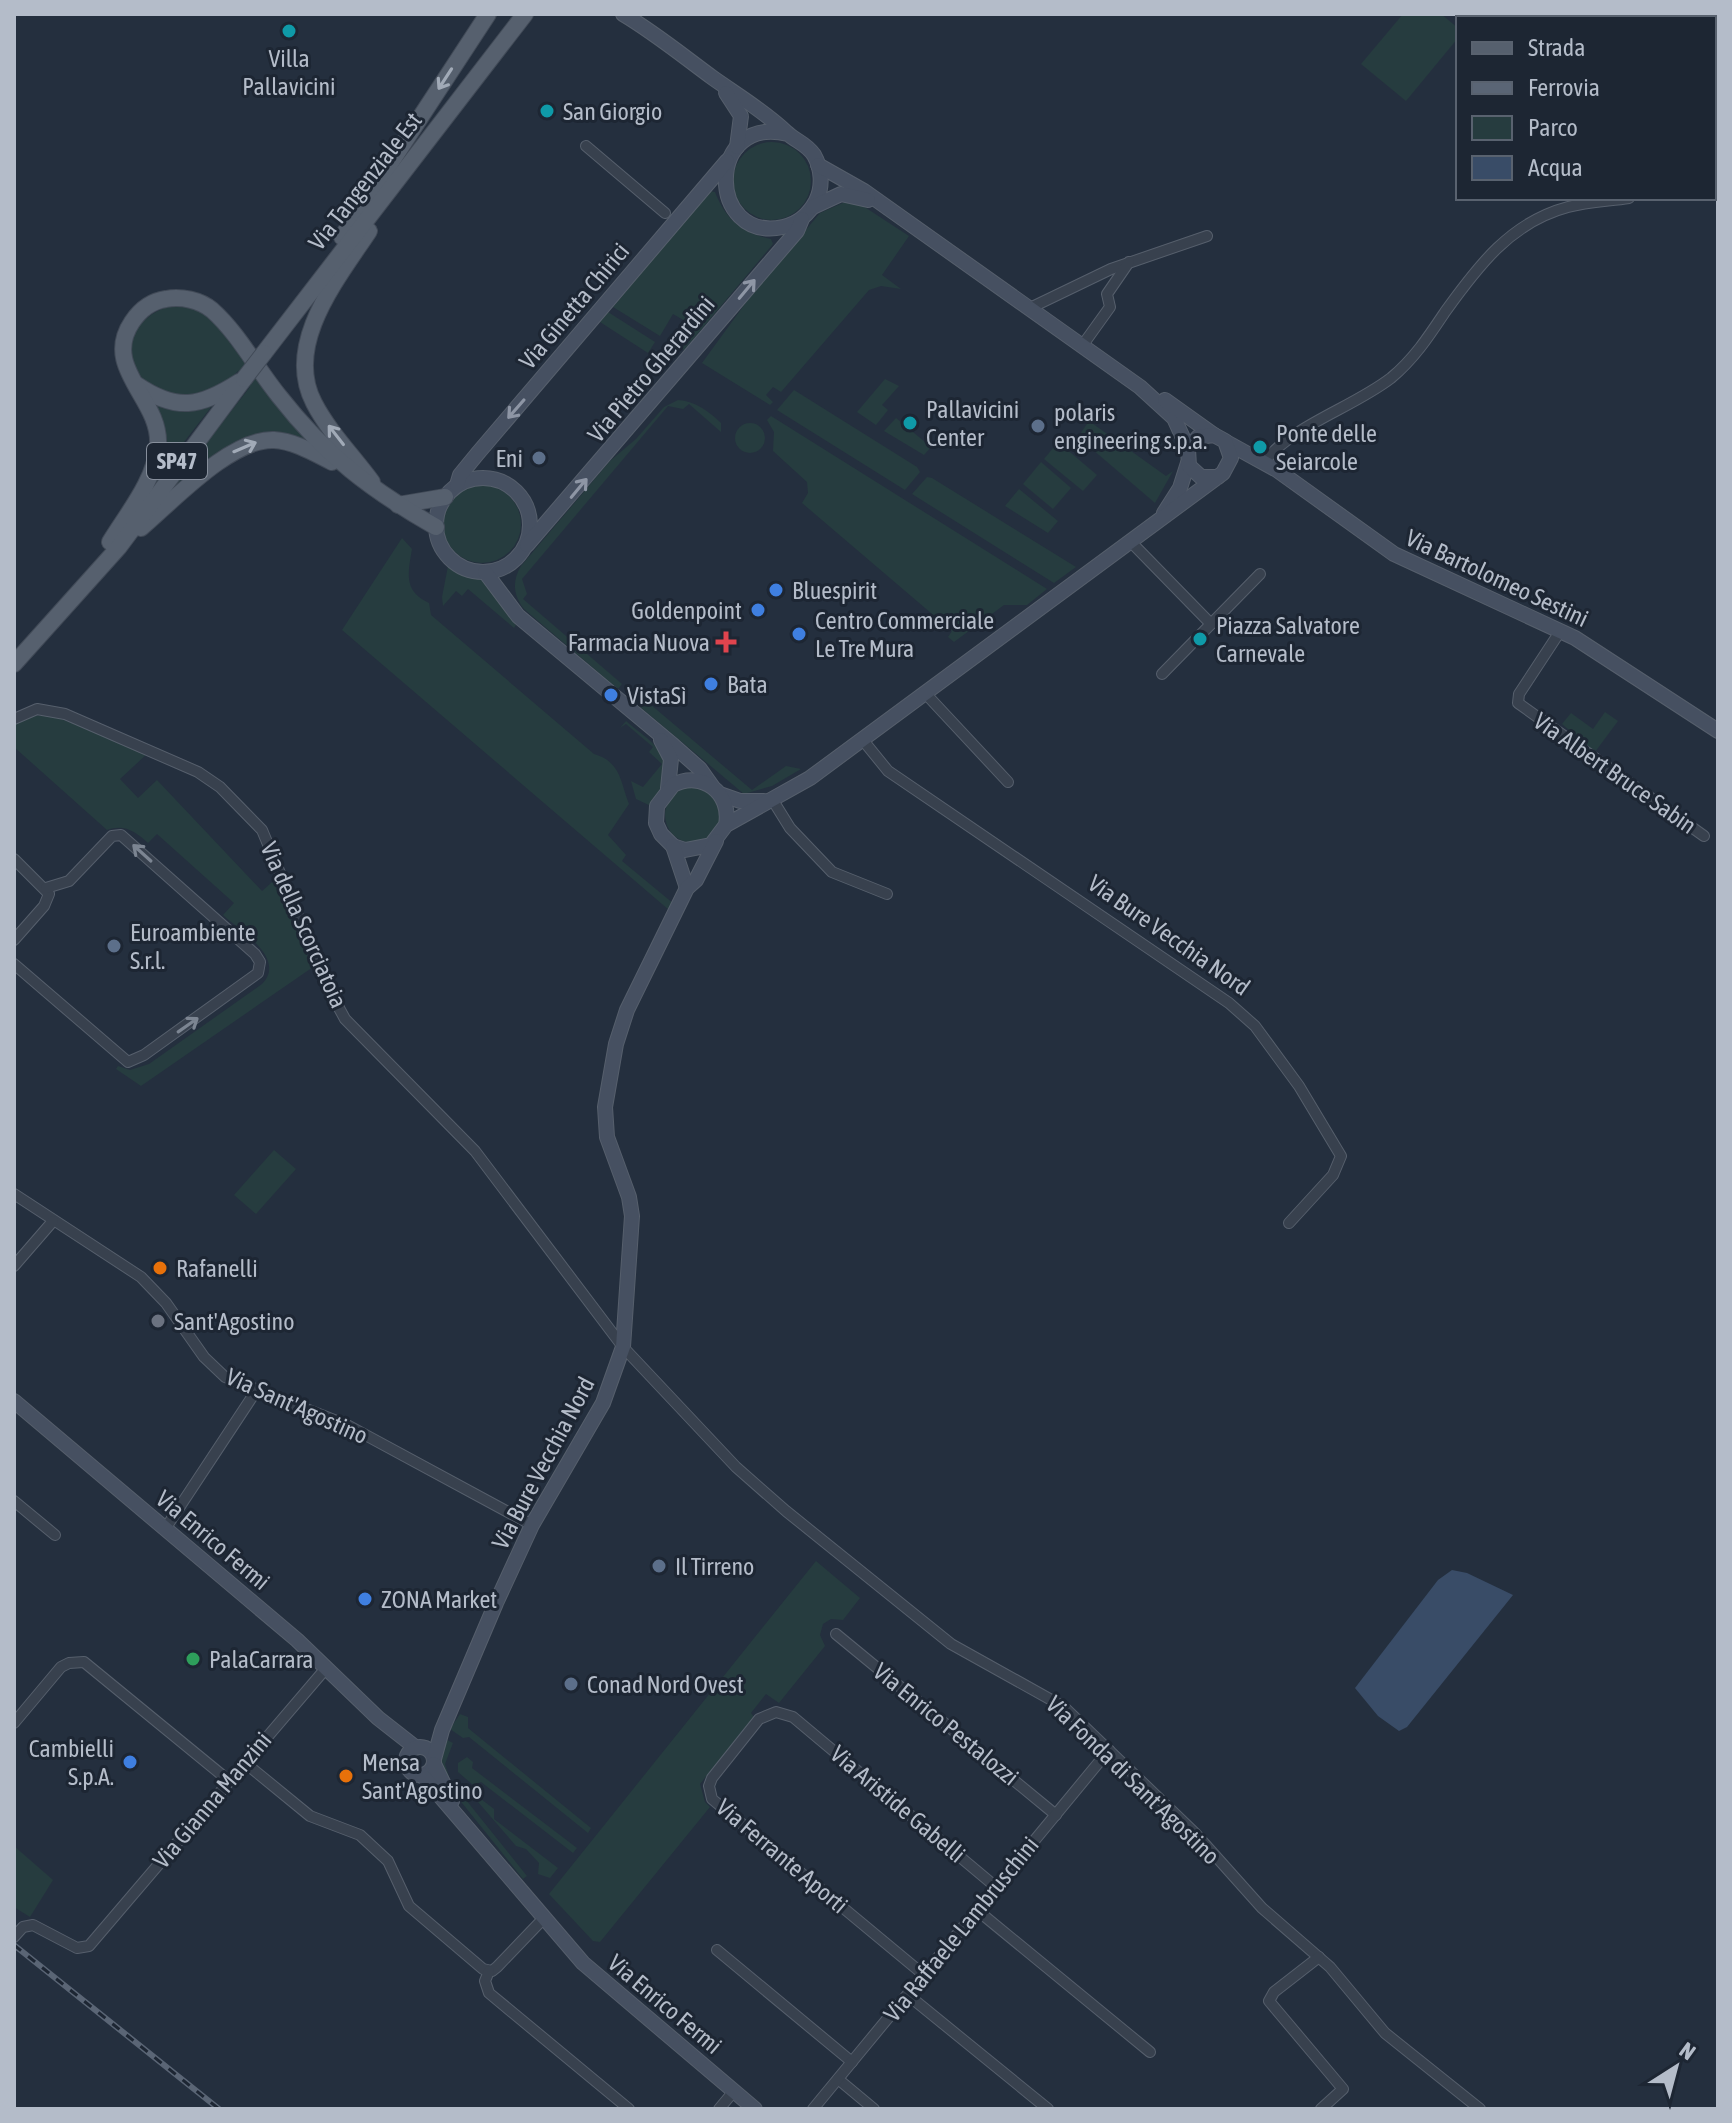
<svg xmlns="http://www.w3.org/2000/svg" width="1732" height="2123" font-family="'Asap Condensed',sans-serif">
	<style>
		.green { fill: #263c3f }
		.water { fill: #394c67 }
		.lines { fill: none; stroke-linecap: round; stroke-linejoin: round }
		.street-casing { stroke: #565f6c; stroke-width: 12 }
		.secondary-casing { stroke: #565f6c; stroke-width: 16 }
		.primary-casing { stroke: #414a57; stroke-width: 18 }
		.street { stroke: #38414e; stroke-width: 10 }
		.secondary { stroke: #465061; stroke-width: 14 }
		.primary { stroke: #56606e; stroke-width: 16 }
		.rail-casing { stroke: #5a6575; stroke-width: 6 }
		.rail { stroke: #1d2633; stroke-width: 3; stroke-dasharray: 9; stroke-linecap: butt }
		.primary-bridge-casing { stroke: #414a57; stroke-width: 18; stroke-linecap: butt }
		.primary-bridge { stroke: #56606e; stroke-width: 16 }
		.oneway { stroke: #a1aab7 }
		.oneway2 { stroke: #8e96a5 }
		.oneway3 { stroke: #7c8592 }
		.culture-dot { fill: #0f9aa8; stroke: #1d2633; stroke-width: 3 }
		.service-dot { fill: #5c6f8a; stroke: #1d2633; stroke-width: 3 }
		.shop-dot { fill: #3f7fe0; stroke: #1d2633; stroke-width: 3 }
		.health-dot { fill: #e0444e; stroke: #1d2633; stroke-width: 3 }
		.food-dot { fill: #e8710a; stroke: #1d2633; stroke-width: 3 }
		.worship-dot { fill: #6b7280; stroke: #1d2633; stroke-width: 3 }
		.leisure-dot { fill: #2e9e5b; stroke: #1d2633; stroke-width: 3 }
		.labels { text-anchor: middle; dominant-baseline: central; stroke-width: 6; stroke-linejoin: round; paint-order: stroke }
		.shield { fill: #1d2633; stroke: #878f9c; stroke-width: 2 }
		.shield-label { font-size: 22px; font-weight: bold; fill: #b4bcc9 }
		.poi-label { font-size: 24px; fill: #b4bcc9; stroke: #1d2633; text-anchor: start }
		.street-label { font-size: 24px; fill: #b4bcc9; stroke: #1d2633 }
	</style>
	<rect width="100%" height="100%" fill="#242f3e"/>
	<g class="green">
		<polygon points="1403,14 1441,14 1458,28 1458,38 1406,101 1361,64"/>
		<circle cx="772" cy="181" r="39"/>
		<path d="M709 191 715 192C726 220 742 233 771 239L773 244 684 350 668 341 685 321 673 314 660 336 613 307Z"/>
		<polygon points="845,202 860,204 909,236 882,275 901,289 881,286 869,290 781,392 773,387 766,395 773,402 770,405 702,363 750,297 820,213"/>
		<path d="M171 305 197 309 212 320 308 442 274 436 161 501 250 387 238 371C173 444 73 342 171 305Z"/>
		<polygon points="608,312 655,342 648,353 600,322"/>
		<polygon points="885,379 899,386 882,405 888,410 876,425 857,412"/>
		<polygon points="794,390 917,467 920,472 905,490 777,410"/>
		<path d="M678 400C695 401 710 412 721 423V432L689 404 683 409 668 406 522 579 527 594 523 599 622 684 618 689 524 609C513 595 512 581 521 566L610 461 636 439 664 407Z"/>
		<polygon points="153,402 212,406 156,478"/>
		<polygon points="771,416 1047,589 1027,605 1004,605 954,642 948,637 952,631 802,503 808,493 807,482 773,451 774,432 767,420"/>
		<polygon points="896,418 931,447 924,455 884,431"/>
		<polygon points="1089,421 1166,476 1173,471 1155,503 1078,437"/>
		<circle cx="750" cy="438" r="15"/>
		<polygon points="1058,442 1097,475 1083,491 1044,459"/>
		<polygon points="1041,462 1071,488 1053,509 1023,484"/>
		<polygon points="927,477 932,478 1076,567 1054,583 912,494"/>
		<circle cx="482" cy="524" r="39"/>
		<polygon points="1019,489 1058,521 1048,533 1005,506"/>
		<path d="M402 538 412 549C408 573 403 591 429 603L431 615 594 754C621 762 620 781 629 804L608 835 626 855 622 861 674 904 669 910 342 630Z"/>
		<polygon points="448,566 488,583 516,625 514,628 468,589 462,596 456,591 443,606 442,597"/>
		<polygon points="644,699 752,790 786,766 801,769 772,786 744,794 639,706"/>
		<polygon points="1605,712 1618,721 1595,752 1562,724 1571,713 1593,729"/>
		<path d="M51 715 148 753 120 779 138 798 157 780 262 891 279 876 316 965 141 1086 116 1069 118 1066 130 1070 149 1064 262 984C287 958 240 931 223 915L234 903 157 834 148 843C135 831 124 824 107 830L14 747V723L31 716Z"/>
		<path d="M626 721C646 739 674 751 663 784 661 792 655 799 653 807L636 799 631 781 643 787 662 764 649 752 653 747 626 724 620 728Z"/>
		<circle cx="693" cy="815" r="28"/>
		<polygon points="274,1150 296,1169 256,1214 234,1195"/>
		<polygon points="816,1561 860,1598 843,1620 831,1619 823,1624 820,1635 825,1646 779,1703 766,1694 751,1713 754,1717 700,1784 705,1802 710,1807 600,1942 593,1941 549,1894"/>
		<polygon points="460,1714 468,1717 468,1728 591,1828 588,1833 469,1737 463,1738 450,1729"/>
		<polygon points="445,1739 453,1743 445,1764 450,1780 527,1876 523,1879 450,1788 439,1763"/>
		<polygon points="467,1757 473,1762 472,1768 577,1848 573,1853 481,1782 473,1785 458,1772 458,1763"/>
		<polygon points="481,1799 494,1809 494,1819 558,1868 550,1878 538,1874 539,1863 526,1849 516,1846 478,1802"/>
		<polygon points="14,1846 53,1880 30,1917 14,1907"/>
	</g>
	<polygon class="water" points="1452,1570 1467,1573 1513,1595 1407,1727 1399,1731 1378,1716 1355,1688 1438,1580"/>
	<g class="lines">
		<g class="street-casing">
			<g id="street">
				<polyline points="586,146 665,213"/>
				<polyline points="1714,181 1718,180"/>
				<polyline points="1028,309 1111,269 1207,236"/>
				<polyline points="1082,346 1110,307 1107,294 1129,262"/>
				<path d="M1264 462C1293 425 1352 408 1391 378 1414 359 1429 336 1445 312 1478 266 1511 222 1568 207 1587 202 1609 201 1629 198"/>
				<polyline points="1130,541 1211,624"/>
				<polyline points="1561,630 1519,694 1518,703 1704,836"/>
				<polyline points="1162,674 1260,574"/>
				<polyline points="925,693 1008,782"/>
				<polyline points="14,719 37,709 65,714 198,772 220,787 262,830 328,988 345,1019 475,1151 623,1347 736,1467 786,1511 951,1644 1064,1707 1195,1833 1262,1908 1330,1967 1385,2033 1480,2109"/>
				<polyline points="862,739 888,771 1229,1003 1255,1026 1299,1086 1341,1156 1333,1175 1289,1223"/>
				<polyline points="772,799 790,828 832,872 887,894"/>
				<polyline points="14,859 49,894 44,906 14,940"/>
				<polyline points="14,964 128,1062 144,1055 258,973 260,962 255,954 121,835 112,836 69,881 46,888"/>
				<polyline points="14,1194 141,1277 166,1303 204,1357 225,1377 347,1425 532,1525"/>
				<polyline points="14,1266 53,1221"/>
				<polyline points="14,1501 55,1535"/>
				<polyline points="165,1529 256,1391"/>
				<polyline points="836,1634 1056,1815"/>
				<polyline points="14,1723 61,1667 69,1663 84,1662 228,1780"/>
				<polyline points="244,1762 310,1816 360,1835 388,1861 409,1906 483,1969 492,1971 497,1967 543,1919"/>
				<polyline points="977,1910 1150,2052"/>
				<polyline points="14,1937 23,1927 33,1925 77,1948 89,1946 327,1667"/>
				<polyline points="717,1950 852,2062"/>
				<polyline points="1319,1957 1274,1992 1269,2001 1343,2089 1321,2109"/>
				<polyline points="489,1971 485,1981 489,1993 629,2109"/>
				<polyline points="924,1975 712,1799 709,1786 712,1778 759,1719 776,1712 793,1717 996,1887"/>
				<polyline points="908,1995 1048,2109"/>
				<polyline points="838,2079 874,2109"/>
				<polyline points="719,2109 734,2091"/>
				<polyline points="813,2109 1109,1750"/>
			</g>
		</g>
		<g class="secondary-casing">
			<g id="secondary">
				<path d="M623 14C655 33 683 56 713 78 737 95 764 111 786 132 795 141 806 143 814 155 822 169 823 187 816 201 809 214 797 224 783 227 706 243 706 113 788 134"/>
				<polyline points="726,93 741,116 737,147"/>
				<polyline points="818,165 864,191 1140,387 1174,418 1188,449"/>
				<polyline points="813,207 841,194 868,200"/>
				<polyline points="1165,400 1214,435"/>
				<polyline points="1226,442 1277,470 1394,554 1575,638 1718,731"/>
				<circle cx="483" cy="525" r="47"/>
				<polyline points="457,485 460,475 478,453 727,161"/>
				<polyline points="1164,513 1180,488 1188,463"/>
				<polyline points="527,545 797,231 802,219"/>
				<polyline points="485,572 518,616 674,746 700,769 712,786"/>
				<polyline points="661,740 671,759 668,788"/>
				<polyline points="720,794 740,801 764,801"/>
				<path d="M726 825C732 793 702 770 673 785L657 806 656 823 661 834 673 846 685 850 711 845 726 825 810 778 1223 473 1231 458 1225 441 1214 435 1198 437 1188 449 1189 466 1201 477H1218"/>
				<polyline points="673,846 687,888"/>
				<polyline points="14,1401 297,1640 378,1718 415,1747"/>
				<circle cx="420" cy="1761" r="14"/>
				<polyline points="434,1759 442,1730 496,1603 532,1525 603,1403 623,1347 632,1216 629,1197 607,1137 605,1107 616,1044 627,1010 687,888 696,880 716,841"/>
				<polyline points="434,1764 452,1801"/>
				<polyline points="422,1775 583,1963 755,2109"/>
			</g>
		</g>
		<g class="primary-casing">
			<g id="primary">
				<path d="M369 231C338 278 283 344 314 403 329 432 353 456 372 482"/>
				<polyline points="342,237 488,14"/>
				<polyline points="264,353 525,14"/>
				<path d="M137 385C177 412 200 407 239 382"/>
				<polyline points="398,505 445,497"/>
				<path d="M141 528C173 501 231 438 274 440 294 441 314 453 332 462"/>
				<path d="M110 542C127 514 156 479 158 445 161 399 101 368 132 322 140 310 152 301 166 299 181 296 200 300 212 310 238 333 257 369 279 396 325 455 371 490 436 527"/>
				<polyline points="14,664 119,547 244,379"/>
			</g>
		</g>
		<use href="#street" class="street"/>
		<use href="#secondary" class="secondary"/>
		<use href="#primary" class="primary"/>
		<g class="rail-casing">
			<polyline id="rail" points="14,1945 219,2109"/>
		</g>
		<use href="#rail" class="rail"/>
		<g class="primary-bridge-casing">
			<polyline id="primary-bridge" points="244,379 264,353"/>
		</g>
		<use href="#primary-bridge" class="primary-bridge"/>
	</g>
	<defs><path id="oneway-shaft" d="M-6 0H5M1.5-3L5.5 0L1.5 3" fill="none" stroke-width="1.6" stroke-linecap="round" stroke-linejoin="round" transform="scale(2)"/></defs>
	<g class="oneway">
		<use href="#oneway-shaft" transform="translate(445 79) rotate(123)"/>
		<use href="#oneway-shaft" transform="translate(336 435) rotate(-128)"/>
		<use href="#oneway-shaft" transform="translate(245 447) rotate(-23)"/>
	</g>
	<g class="oneway2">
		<use href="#oneway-shaft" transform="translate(747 289) rotate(-50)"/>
		<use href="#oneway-shaft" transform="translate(516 409) rotate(131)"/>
		<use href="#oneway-shaft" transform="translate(579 488) rotate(-50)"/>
	</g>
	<g class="oneway3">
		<use href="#oneway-shaft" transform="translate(142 853) rotate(-138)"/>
		<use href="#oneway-shaft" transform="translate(188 1025) rotate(-35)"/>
	</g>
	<g class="culture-dot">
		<circle cx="289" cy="31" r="8"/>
		<circle cx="547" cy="111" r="8"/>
		<circle cx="910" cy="423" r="8"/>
		<circle cx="1260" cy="447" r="8"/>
		<circle cx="1200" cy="639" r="8"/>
	</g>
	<g class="service-dot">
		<circle cx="1038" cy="426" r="8"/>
		<circle cx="539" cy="458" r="8"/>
		<circle cx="114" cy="946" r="8"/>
		<circle cx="659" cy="1566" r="8"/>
		<circle cx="571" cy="1684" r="8"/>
	</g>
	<g class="shop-dot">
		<circle cx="776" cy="590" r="8"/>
		<circle cx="758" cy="610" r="8"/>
		<circle cx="799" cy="634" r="8"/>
		<circle cx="711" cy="684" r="8"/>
		<circle cx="611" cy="695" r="8"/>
		<circle cx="365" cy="1599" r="8"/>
		<circle cx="130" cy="1762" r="8"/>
	</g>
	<path class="health-dot" d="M722 630h8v8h8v8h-8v8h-8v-8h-8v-8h8z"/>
	<g class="food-dot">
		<circle cx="160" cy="1268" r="8"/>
		<circle cx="346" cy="1776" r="8"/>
	</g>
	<circle class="worship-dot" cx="158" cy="1321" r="8"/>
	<circle class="leisure-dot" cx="193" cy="1659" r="8"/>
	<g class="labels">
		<rect class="shield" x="147" y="443" width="60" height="36" rx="6"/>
		<g class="shield-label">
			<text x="177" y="461">SP47</text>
		</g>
		<g class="poi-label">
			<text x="289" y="58" text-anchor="middle">Villa<tspan x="289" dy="28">Pallavicini</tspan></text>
			<text x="563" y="111">San Giorgio</text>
			<text x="926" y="409">Pallavicini<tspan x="926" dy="28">Center</tspan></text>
			<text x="1054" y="412">polaris<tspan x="1054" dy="28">engineering s.p.a.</tspan></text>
			<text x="1276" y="433">Ponte delle<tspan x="1276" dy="28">Seiarcole</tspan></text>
			<text x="523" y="458" text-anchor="end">Eni</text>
			<text x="792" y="590">Bluespirit</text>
			<text x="742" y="610" text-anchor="end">Goldenpoint</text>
			<text x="815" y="620">Centro Commerciale<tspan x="815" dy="28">Le Tre Mura</tspan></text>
			<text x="1216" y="625">Piazza Salvatore<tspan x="1216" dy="28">Carnevale</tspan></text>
			<text x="710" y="642" text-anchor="end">Farmacia Nuova</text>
			<text x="727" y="684">Bata</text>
			<text x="627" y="695">VistaSì</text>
			<text x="130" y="932">Euroambiente<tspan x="130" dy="28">S.r.l.</tspan></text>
			<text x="176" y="1268">Rafanelli</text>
			<text x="174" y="1321">Sant'Agostino</text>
			<text x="675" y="1566">Il Tirreno</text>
			<text x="381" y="1599">ZONA Market</text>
			<text x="209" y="1659">PalaCarrara</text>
			<text x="587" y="1684">Conad Nord Ovest</text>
			<text x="114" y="1748" text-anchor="end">Cambielli<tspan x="114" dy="28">S.p.A.</tspan></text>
			<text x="362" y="1762">Mensa<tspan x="362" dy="28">Sant'Agostino</tspan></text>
		</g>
		<g class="street-label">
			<text transform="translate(365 181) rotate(-52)">Via Tangenziale Est</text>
			<text transform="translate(574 306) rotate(-50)">Via Ginetta Chirici</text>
			<text transform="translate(651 369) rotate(-50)">Via Pietro Gherardini</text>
			<text transform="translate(1497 578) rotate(25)">Via Bartolomeo Sestini</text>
			<text transform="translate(1615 773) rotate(35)">Via Albert Bruce Sabin</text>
			<text transform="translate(304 925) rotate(66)">Via della Scorciatoia</text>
			<text transform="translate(1169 935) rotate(35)">Via Bure Vecchia Nord</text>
			<text transform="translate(297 1406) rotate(24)">Via Sant'Agostino</text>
			<text transform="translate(543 1463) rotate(-62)">Via Bure Vecchia Nord</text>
			<text transform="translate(213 1540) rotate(40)">Via Enrico Fermi</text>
			<text transform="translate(946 1724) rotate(39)">Via Enrico Pestalozzi</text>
			<text transform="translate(1133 1780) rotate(44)">Via Fonda di Sant'Agostino</text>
			<text transform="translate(212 1800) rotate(-50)">Via Gianna Manzini</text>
			<text transform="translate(898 1804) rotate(40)">Via Aristide Gabelli</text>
			<text transform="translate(782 1856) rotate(40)">Via Ferrante Aporti</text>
			<text transform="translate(961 1929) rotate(-51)">Via Raffaele Lambruschini</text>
			<text transform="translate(665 2004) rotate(40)">Via Enrico Fermi</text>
		</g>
	</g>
	<rect width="1732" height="2123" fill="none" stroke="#b4bcc9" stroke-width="32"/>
	<rect x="1456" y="16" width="260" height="184" fill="#1d2633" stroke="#59626f" stroke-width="2"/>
	<rect x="1472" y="42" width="40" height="12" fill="#56606e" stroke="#59626f" stroke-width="2"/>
	<text x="1528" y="56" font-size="24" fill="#b4bcc9">Strada</text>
	<rect x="1472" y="82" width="40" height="12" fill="#5a6575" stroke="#59626f" stroke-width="2"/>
	<text x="1528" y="96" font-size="24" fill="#b4bcc9">Ferrovia</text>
	<rect x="1472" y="116" width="40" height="24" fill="#263c3f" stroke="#59626f" stroke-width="2"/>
	<text x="1528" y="136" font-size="24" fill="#b4bcc9">Parco</text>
	<rect x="1472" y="156" width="40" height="24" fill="#394c67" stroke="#59626f" stroke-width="2"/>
	<text x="1528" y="176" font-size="24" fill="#b4bcc9">Acqua</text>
	<g transform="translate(1676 2067) rotate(36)" stroke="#1d2633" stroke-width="6" paint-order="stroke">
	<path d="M0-6L14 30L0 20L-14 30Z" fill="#b4bcc9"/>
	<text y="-12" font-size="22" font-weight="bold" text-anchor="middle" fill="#b4bcc9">N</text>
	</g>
</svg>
